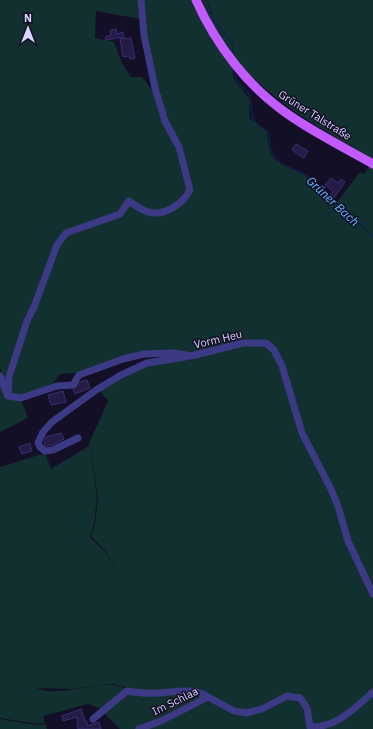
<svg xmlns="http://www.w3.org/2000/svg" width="373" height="729" font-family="'IBM Plex Sans',sans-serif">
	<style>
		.green { fill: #12302f }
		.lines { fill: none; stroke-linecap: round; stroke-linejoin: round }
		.stream { stroke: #0c2248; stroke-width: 1.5 }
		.building { fill: #241b47; stroke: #3b2d73 }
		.minor { stroke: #3d3a85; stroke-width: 7 }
		.major { stroke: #c25bff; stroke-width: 9 }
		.labels { text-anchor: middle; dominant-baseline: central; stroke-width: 3; stroke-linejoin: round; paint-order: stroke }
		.street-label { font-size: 11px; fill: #d9d4ff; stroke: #130f26 }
		.water-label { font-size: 12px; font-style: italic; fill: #62b6ff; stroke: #130f26 }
	</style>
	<rect width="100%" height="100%" fill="#130f26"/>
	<g class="green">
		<path d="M0 0H139L140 19 96 11 95 38 114 42 122 63 131 77H142C168 108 179 151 188 190 182 203 168 208 154 212L128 199 120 212 63 231 6 381 3 379 0 367Z"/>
		<path d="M143 0H193L213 42 233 69C231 82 241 86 248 97 251 102 248 112 250 119L267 132C270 170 281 160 307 177 318 184 324 197 335 205L360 172 364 174 370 165 373 167V588L317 463 275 350 256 341 190 356 160 352 77 373 60 374 50 388 21 397 10 395V377L58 246 66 233 109 220 129 204 143 212H168L192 190 155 82 146 35Z"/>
		<path d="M202 0H373V159C322 130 266 99 229 51 218 36 209 17 202 0Z"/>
		<path d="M265 344 273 350 301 433 330 490 347 541 373 598V688L349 710 335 720 312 725 309 706 286 695 247 712 234 710 202 692 128 690 127 687 111 684 72 689 37 688C52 697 93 684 111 685 116 685 121 687 126 688L103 711 99 708 88 704 43 716 45 723 37 724 0 718V467L45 453 51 469 89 446 90 442 97 498 94 524 90 537 107 554 123 579 107 553 91 536 95 524 98 498 90 441 108 401 98 389 148 364 227 348Z"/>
		<polygon points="0,381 7,397 21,400 28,418 0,432"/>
		<polygon points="128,691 191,692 206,697 137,729 120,729 103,712"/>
		<polygon points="373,695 373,729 322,729"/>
		<polygon points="287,697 300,699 306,708 309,729 142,729 208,698 247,715"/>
		<polygon points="0,719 36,725 46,724 47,729 0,729"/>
	</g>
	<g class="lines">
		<g class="stream">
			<polyline points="206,0 215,22 233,43 233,52"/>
			<polyline points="234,71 237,81 249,94 253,120 269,133 270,149 275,157 280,163 306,175 327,197 346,211 373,237"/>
		</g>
	</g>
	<g class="building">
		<polygon points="116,29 117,34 123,32 124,37 106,40 105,37 111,35 110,30"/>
		<polygon points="131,38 135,58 130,59 129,56 123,57 120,39"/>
		<polygon points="296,144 308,151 304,158 292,150"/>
		<polygon points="331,178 338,183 341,179 345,182 333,199 329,197 333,191 325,185"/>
		<polygon points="87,380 90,388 75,394 73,390 80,382"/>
		<polygon points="63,391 66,402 51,405 48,395"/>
		<polygon points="61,433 64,439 52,445 46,446 44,444 46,437"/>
		<polygon points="30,443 32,451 22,454 19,447"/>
		<polygon points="81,709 85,721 87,721 87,726 99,722 101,729 78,729 77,717 63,721 62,716"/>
	</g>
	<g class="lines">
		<g class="minor">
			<polyline points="0,376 7,394"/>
			<polyline points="8,396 21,398 57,386 73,385 79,375 123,359 144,354 175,353 191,356 243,343 266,343 274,350 282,366 302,433 331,489 338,506 348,541 373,594"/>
			<path d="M8 396 9 377 27 321 34 307 57 245 66 233 120 214 129 201C136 206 145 213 155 213 169 213 184 202 190 190L179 147 165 121 155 88 144 35 141 0"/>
			<polyline points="78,438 53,450 45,451 40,447 38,443 43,432 52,422 96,390 121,375 147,363 185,357"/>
			<path d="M93 719 127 691C133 692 140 693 146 693 165 695 191 685 208 697"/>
			<path d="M139 729 161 721 208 697 234 711 246 713 262 709 287 696 300 698 307 708 310 727C336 728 355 708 373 692"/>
		</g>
		<path class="major" d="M196 0C216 45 248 87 289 115 315 133 345 148 373 164"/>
	</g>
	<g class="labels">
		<g class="street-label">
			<text transform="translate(315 115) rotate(32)">Grüner Talstraße</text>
			<text transform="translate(218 339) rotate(-13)">Vorm Heu</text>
			<text transform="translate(175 701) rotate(-26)">Im Schlaa</text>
		</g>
		<g class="water-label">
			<text transform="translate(333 201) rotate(43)">Grüner Bach</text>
		</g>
	</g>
	<g transform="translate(28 28)" stroke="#130f26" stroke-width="3" paint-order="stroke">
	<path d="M0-3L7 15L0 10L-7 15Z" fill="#d9d4ff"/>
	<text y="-6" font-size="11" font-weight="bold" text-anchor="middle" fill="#d9d4ff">N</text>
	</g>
</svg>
